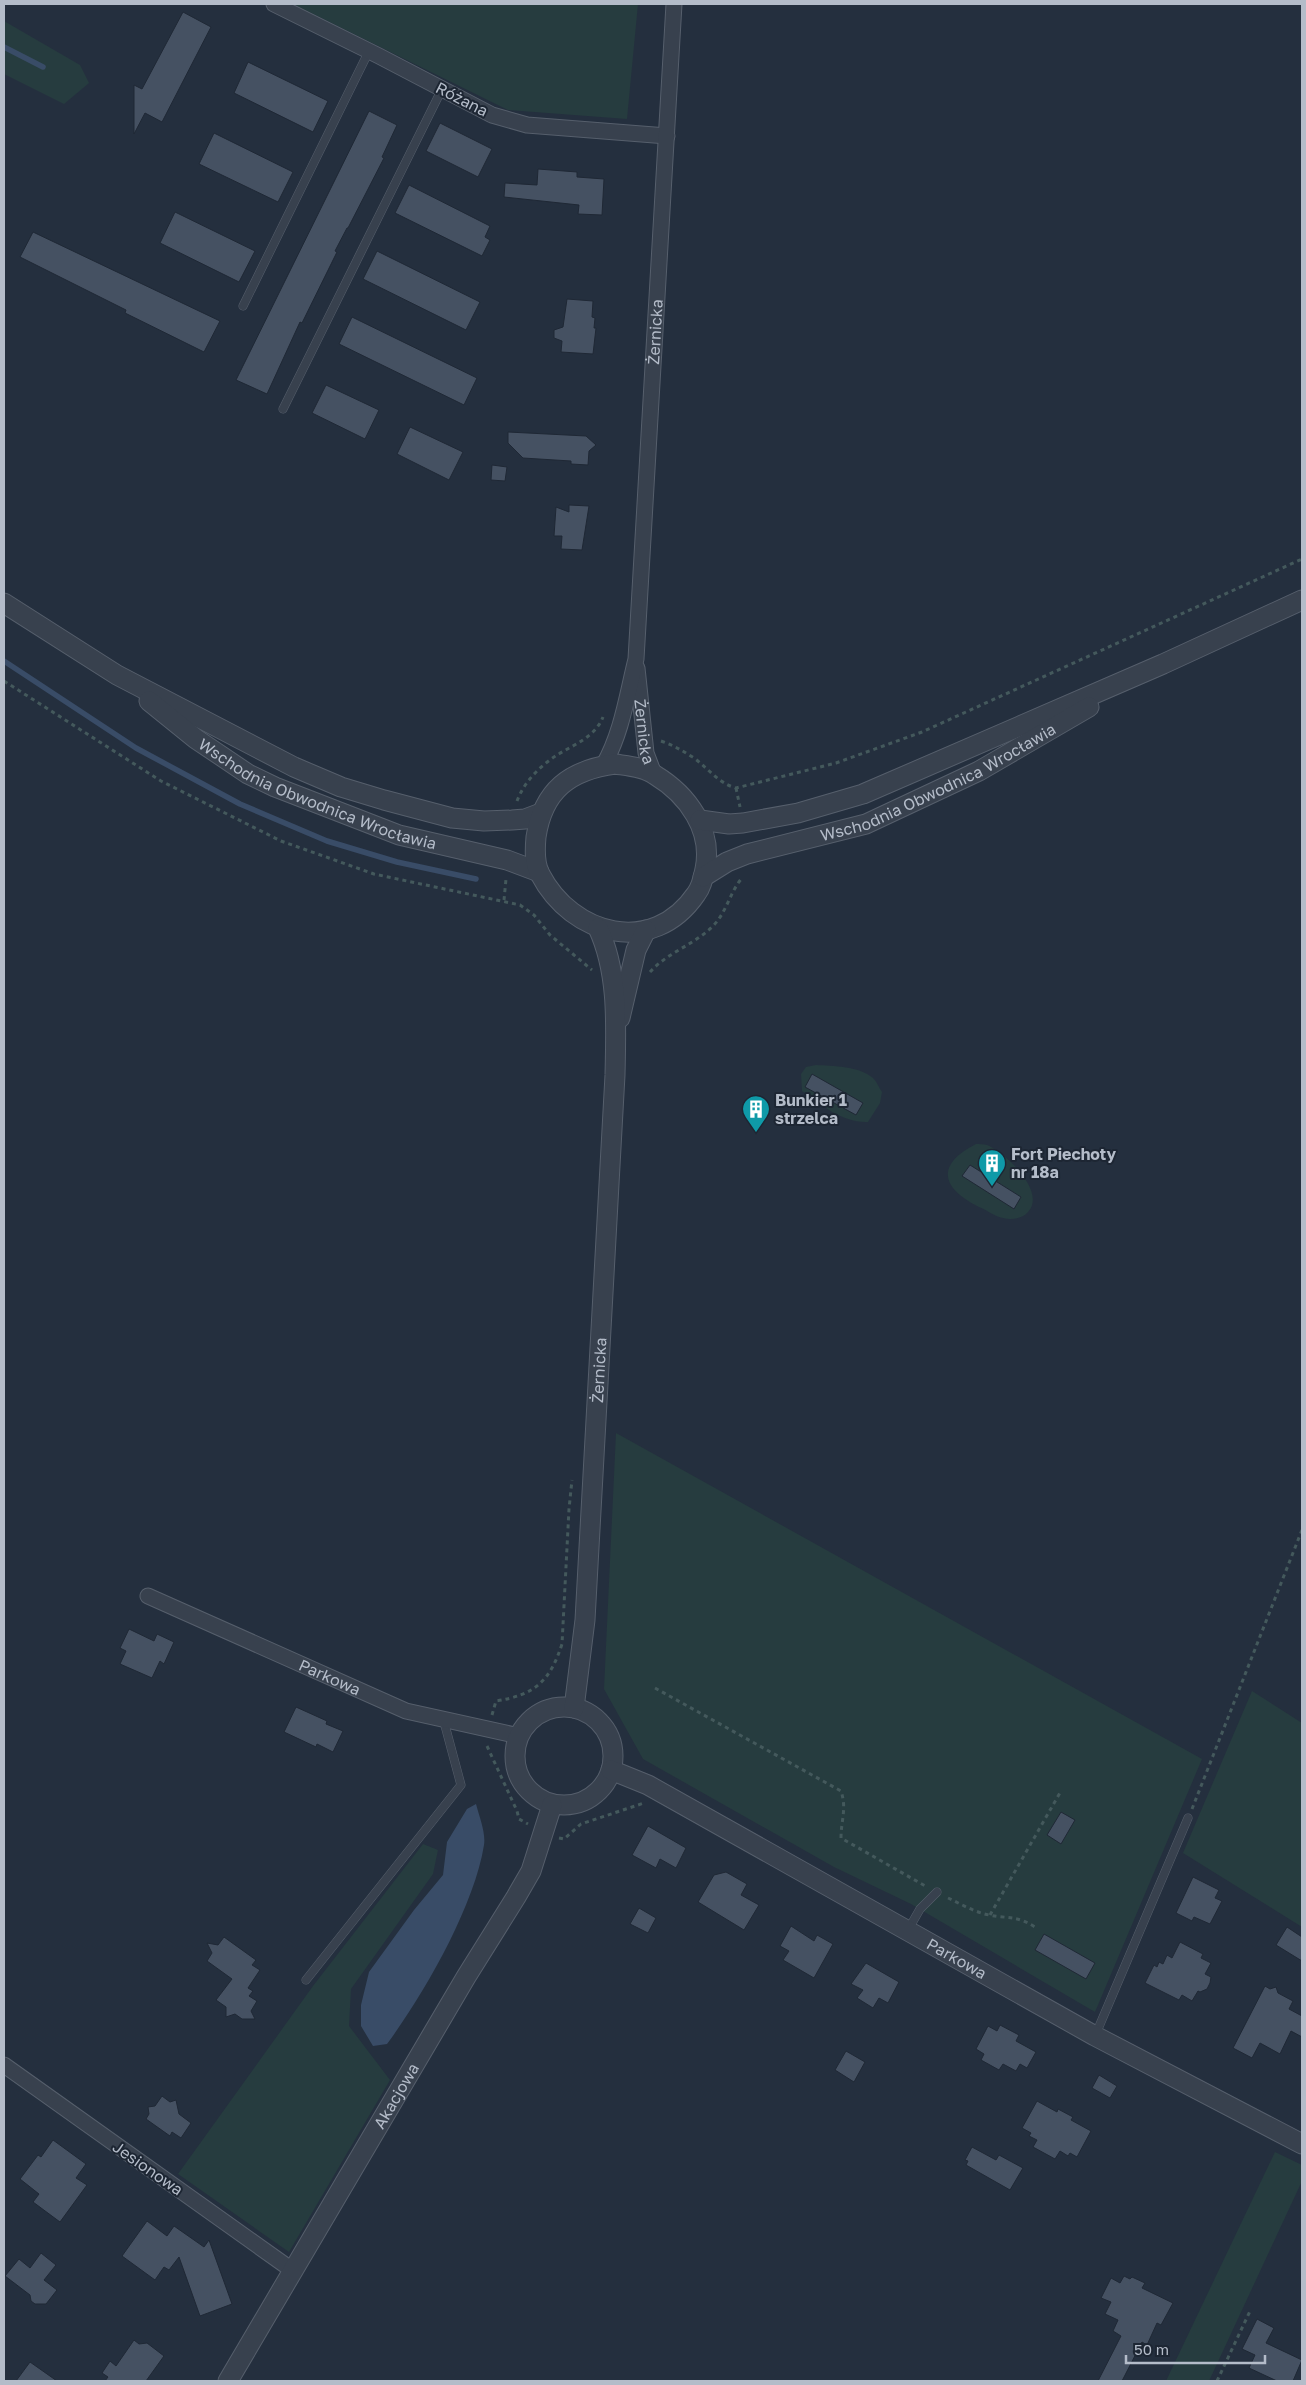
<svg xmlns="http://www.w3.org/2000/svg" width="1306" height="2385" font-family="'Golos Text',sans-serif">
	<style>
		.green { fill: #263c3f }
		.water { fill: #394c67 }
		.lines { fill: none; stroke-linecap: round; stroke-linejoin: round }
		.stream { stroke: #394c67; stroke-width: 5.5 }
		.building { fill: #455162; stroke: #1f2835 }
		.service-casing { stroke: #565f6c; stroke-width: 9 }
		.minor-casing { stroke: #565f6c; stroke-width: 17 }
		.tertiary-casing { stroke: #565f6c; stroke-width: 21 }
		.path { stroke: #44595c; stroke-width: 3; stroke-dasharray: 4 4; stroke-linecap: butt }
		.service { stroke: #38414e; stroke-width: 8 }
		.minor { stroke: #38414e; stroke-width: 15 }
		.tertiary { stroke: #38414e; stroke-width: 19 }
		.labels { text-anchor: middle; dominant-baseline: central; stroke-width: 4; stroke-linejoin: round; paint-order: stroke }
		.street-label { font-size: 16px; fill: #b4bcc9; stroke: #1d2633 }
		.poi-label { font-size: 16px; font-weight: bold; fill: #b4bcc9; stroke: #1d2633; text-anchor: start }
	</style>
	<rect width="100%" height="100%" fill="#242f3e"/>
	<g class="green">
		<polygon points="293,4 638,4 627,119 508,110"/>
		<polygon points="4,21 80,65 89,83 64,104 4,74"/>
		<path d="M816 1065C833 1066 859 1066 873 1078 877 1082 879 1088 882 1092L880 1103 868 1122C842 1123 822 1105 802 1091L801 1074 806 1067Z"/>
		<path d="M976 1144C979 1144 984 1144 987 1145 1005 1152 1047 1192 1028 1212 1022 1219 1011 1220 1003 1218 995 1217 987 1210 979 1207 941 1188 935 1165 976 1144Z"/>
		<polygon points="616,1433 1202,1759 1095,2012 911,1904 834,1867 643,1759 604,1689"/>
		<polygon points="1252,1691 1302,1723 1302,1927 1183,1853"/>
		<polygon points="423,1844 438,1850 433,1874 351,1989 349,2026 390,2080 289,2252 178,2174 313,1986"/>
		<polygon points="1275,2152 1302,2165 1302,2181 1209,2381 1166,2381"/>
	</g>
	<path class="water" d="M476 1804C479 1816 486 1833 484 1845 474 1907 424 1994 387 2044L373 2046 361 2026V2005L369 1972 414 1910 443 1875 447 1842 467 1809Z"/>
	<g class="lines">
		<g class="stream">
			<polyline points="4,47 43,67"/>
			<polyline points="4,661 136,748 240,804 327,841 397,862 476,879"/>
		</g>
	</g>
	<g class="building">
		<polygon points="183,12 211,27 162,122 145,113 134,134 134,85 142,89"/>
		<polygon points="248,62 328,101 313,132 234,93"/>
		<polygon points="369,111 397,125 382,157 384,158 348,228 347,228 335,251 337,252 302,323 300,322 267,394 236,380"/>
		<polygon points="440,123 492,149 478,177 426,151"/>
		<polygon points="214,133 293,172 278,202 199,164"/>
		<polygon points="538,169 577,172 577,177 604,179 602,215 578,214 579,205 504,197 505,183 537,185"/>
		<polygon points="409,185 490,226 485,237 490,240 482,256 395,213"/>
		<polygon points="175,212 255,251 239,282 160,243"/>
		<polygon points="33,232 220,321 204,352 125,313 126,310 20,257"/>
		<polygon points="377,251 480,302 466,330 363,279"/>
		<polygon points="567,299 593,301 592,317 595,318 594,328 596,328 593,354 561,352 562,341 554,338 554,330 563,327"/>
		<polygon points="352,317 477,378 464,405 339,344"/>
		<polygon points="326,385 379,410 365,439 312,413"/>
		<polygon points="410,427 463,452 449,480 397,454"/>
		<polygon points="508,432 586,436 596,445 589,451 588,465 571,464 571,461 523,458 508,443"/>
		<polygon points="492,465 507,467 505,481 491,480"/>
		<polygon points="569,505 589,506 582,550 561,549 562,536 554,536 556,507 569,512"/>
		<polygon points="812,1074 863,1103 856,1115 805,1087"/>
		<polygon points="970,1165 1021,1197 1014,1209 962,1176"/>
		<polygon points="129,1629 154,1641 157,1634 174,1642 164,1664 160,1661 152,1678 120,1664 126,1651 120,1648"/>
		<polygon points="296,1707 327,1721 326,1724 343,1731 333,1752 317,1744 316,1747 284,1732"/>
		<polygon points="1061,1812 1075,1820 1061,1844 1047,1835"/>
		<polygon points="648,1826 686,1848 676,1868 660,1859 656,1868 632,1855"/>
		<polygon points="726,1872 747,1884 741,1895 759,1905 744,1930 698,1902 714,1875"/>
		<polygon points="1193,1877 1219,1890 1215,1898 1222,1901 1210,1924 1194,1917 1192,1921 1176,1913"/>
		<polygon points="639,1908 656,1918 648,1933 630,1924"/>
		<polygon points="791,1926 814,1941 817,1935 833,1944 814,1978 783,1960 789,1951 780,1946"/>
		<polygon points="1287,1927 1302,1937 1302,1961 1276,1945"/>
		<polygon points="1044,1934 1095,1963 1086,1979 1035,1950"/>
		<polygon points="224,1937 256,1960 252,1965 260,1970 248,1988 253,1991 249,1996 257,2001 251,2011 255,2019 242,2019 235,2014 226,2017 226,2007 216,2000 232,1979 207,1961 212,1953 207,1943 218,1945"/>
		<polygon points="1180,1942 1203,1954 1201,1958 1211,1963 1205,1974 1211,1977 1210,1983 1207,1989 1200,1992 1198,1991 1192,2001 1182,1995 1179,2000 1145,1983 1154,1965 1157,1967 1159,1962 1163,1964 1167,1955 1172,1958"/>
		<polygon points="866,1963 899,1982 888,2003 879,1998 873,2008 857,1998 863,1990 851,1984"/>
		<polygon points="1265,1986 1270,1989 1276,1987 1278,1993 1293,2001 1289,2009 1302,2016 1302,2037 1291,2031 1280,2054 1260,2043 1252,2058 1233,2048"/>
		<polygon points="1000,2025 1019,2035 1016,2041 1036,2052 1027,2068 1020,2064 1016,2071 1003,2064 999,2070 981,2060 984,2054 976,2049 988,2026 997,2031"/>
		<polygon points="846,2051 865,2062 854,2082 835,2070"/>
		<polygon points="1099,2075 1117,2086 1110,2098 1092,2088"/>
		<polygon points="162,2096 170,2102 176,2100 179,2114 191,2123 181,2138 172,2132 170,2136 146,2119 149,2114 148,2107 155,2106"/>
		<polygon points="1037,2101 1057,2112 1058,2109 1073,2117 1071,2120 1091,2131 1077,2157 1070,2153 1068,2156 1060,2151 1055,2159 1033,2147 1037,2140 1029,2136 1031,2133 1022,2128"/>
		<polygon points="53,2140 86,2164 76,2178 87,2185 60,2222 33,2202 39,2194 20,2179 38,2155 41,2157"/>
		<polygon points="972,2147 996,2160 999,2155 1023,2168 1010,2190 966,2165 968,2161 965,2160"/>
		<polygon points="147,2221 167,2236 174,2226 204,2247 209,2240 232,2304 200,2316 179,2257 169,2270 164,2267 155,2280 122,2256"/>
		<polygon points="41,2253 56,2265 44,2280 57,2290 46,2304 35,2304 31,2301 30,2295 5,2276 19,2259 30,2268"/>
		<polygon points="1124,2276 1130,2279 1132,2277 1145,2283 1142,2288 1173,2303 1161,2325 1157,2323 1147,2345 1142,2342 1122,2381 1098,2381 1121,2336 1113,2331 1118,2320 1105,2314 1111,2302 1101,2298 1111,2278 1120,2283"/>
		<polygon points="1257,2319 1274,2328 1266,2343 1302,2360 1293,2381 1277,2381 1249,2368 1255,2355 1242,2349"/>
		<polygon points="134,2340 139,2344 147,2343 164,2356 146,2381 105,2381 108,2377 102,2373 110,2361 116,2366"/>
		<polygon points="30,2362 57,2381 16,2381"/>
	</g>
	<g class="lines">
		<g class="service-casing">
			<g id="service">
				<polyline points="243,306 369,51"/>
				<polyline points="283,409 442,89"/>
				<polyline points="908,1930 920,1909 937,1892"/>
				<polyline points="306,1980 461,1785 443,1718"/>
				<polyline points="1095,2036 1188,1818"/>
			</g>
		</g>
		<g class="minor-casing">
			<g id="minor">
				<polyline points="274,4 379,56 492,115 527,125 667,136"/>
				<path id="s1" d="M637 668 646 753 654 774"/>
				<path id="s2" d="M603 766C622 733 627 695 636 659L674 4"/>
				<path id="s3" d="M148 1596 406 1711 519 1736"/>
				<polyline points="4,2065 292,2270"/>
			</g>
		</g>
		<g class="tertiary-casing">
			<g id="tertiary">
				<polyline points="4,603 117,675 294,767 341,787 384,800 452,818 484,821 512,820 525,819 541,813"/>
				<path id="s4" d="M149 701 196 739 248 774 275 787 399 835 507 860 539 872"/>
				<path d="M615 764C628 766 644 767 655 775 688 795 713 830 705 869 703 878 702 886 696 894 653 957 572 936 540 874 534 863 535 848 536 837 543 790 570 770 615 764Z"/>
				<polyline points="700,820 729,824 743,823 798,813 863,794 1163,664 1302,600"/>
				<path id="s5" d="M703 877 727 862 747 854 866 824 979 771 1089 707"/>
				<polyline points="620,1018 636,950 646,930"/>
				<circle cx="564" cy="1756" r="49"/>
				<path id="s6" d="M574 1708 585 1620 615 1075C616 1027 619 973 598 928"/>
				<path id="s7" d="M611 1770 648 1785 1095 2036 1302 2144"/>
				<path id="s8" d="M228 2381 466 1977 516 1897 531 1871 552 1805"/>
			</g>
		</g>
		<g class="path">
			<polyline points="4,681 161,781 281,841 374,874 520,905 534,915 550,935 592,970"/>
			<path d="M661 741C673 745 683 751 694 758 709 769 718 783 736 788L836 763 922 732 1302 559"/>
			<polyline points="736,788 740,807"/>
			<path d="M517 801C524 782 540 766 557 755 575 744 595 737 603 717"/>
			<polyline points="504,900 506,879"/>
			<path d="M650 972C668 952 694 945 713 926 727 912 730 891 743 877"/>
			<path d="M655 1688 841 1791C847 1809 841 1820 841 1838L927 1887"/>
			<path d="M492 1715 496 1701C535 1695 550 1681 562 1644L569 1509 572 1480"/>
			<polyline points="487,1746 517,1811 519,1819 528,1824"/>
			<polyline points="1192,1809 1302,1530"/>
			<polyline points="559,1838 564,1839 581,1824 644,1803"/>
			<path d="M948 1898C961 1904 974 1912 989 1915 1009 1919 1016 1915 1035 1927"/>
			<polyline points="990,1915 1061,1791"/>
			<polyline points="1217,2381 1251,2309"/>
		</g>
		<use href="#service" class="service"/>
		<use href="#minor" class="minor"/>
		<use href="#tertiary" class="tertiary"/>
	</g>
	<defs>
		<g id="building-pin" transform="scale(1.4375)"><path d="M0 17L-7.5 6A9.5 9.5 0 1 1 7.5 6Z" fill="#0f9aa8" stroke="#1d2633"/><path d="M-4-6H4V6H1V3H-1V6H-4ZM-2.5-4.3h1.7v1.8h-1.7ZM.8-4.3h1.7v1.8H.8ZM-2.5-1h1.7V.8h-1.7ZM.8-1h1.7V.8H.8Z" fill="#fff"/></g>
	</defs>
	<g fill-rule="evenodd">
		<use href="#building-pin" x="756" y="1109"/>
		<use href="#building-pin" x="992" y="1163"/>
	</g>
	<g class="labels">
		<g class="street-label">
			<text transform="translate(462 99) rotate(27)">Różana</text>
			<text stroke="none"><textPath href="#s2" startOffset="440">Żernicka</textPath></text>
			<text stroke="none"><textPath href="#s1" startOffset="64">Żernicka</textPath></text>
			<text stroke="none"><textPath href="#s5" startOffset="255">Wschodnia Obwodnica Wrocławia</textPath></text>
			<text stroke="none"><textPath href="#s4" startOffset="195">Wschodnia Obwodnica Wrocławia</textPath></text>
			<text stroke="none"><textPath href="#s6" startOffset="339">Żernicka</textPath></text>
			<text stroke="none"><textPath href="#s3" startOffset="199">Parkowa</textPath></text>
			<text stroke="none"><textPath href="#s7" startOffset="394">Parkowa</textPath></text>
			<text stroke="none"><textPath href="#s8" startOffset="331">Akacjowa</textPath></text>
			<text transform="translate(148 2168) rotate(35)">Jesionowa</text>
		</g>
		<g class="poi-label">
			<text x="775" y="1100">Bunkier 1<tspan x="775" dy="18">strzelca</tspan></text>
			<text x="1011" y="1154">Fort Piechoty<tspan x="1011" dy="18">nr 18a</tspan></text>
		</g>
	</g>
	<rect width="1306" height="2385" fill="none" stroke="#b4bcc9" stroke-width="10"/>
	<path d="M1126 2355v8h139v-8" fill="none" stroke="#b4bcc9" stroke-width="2.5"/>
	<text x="1134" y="2355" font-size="15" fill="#b4bcc9" stroke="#1d2633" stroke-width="4" paint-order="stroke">50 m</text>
</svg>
